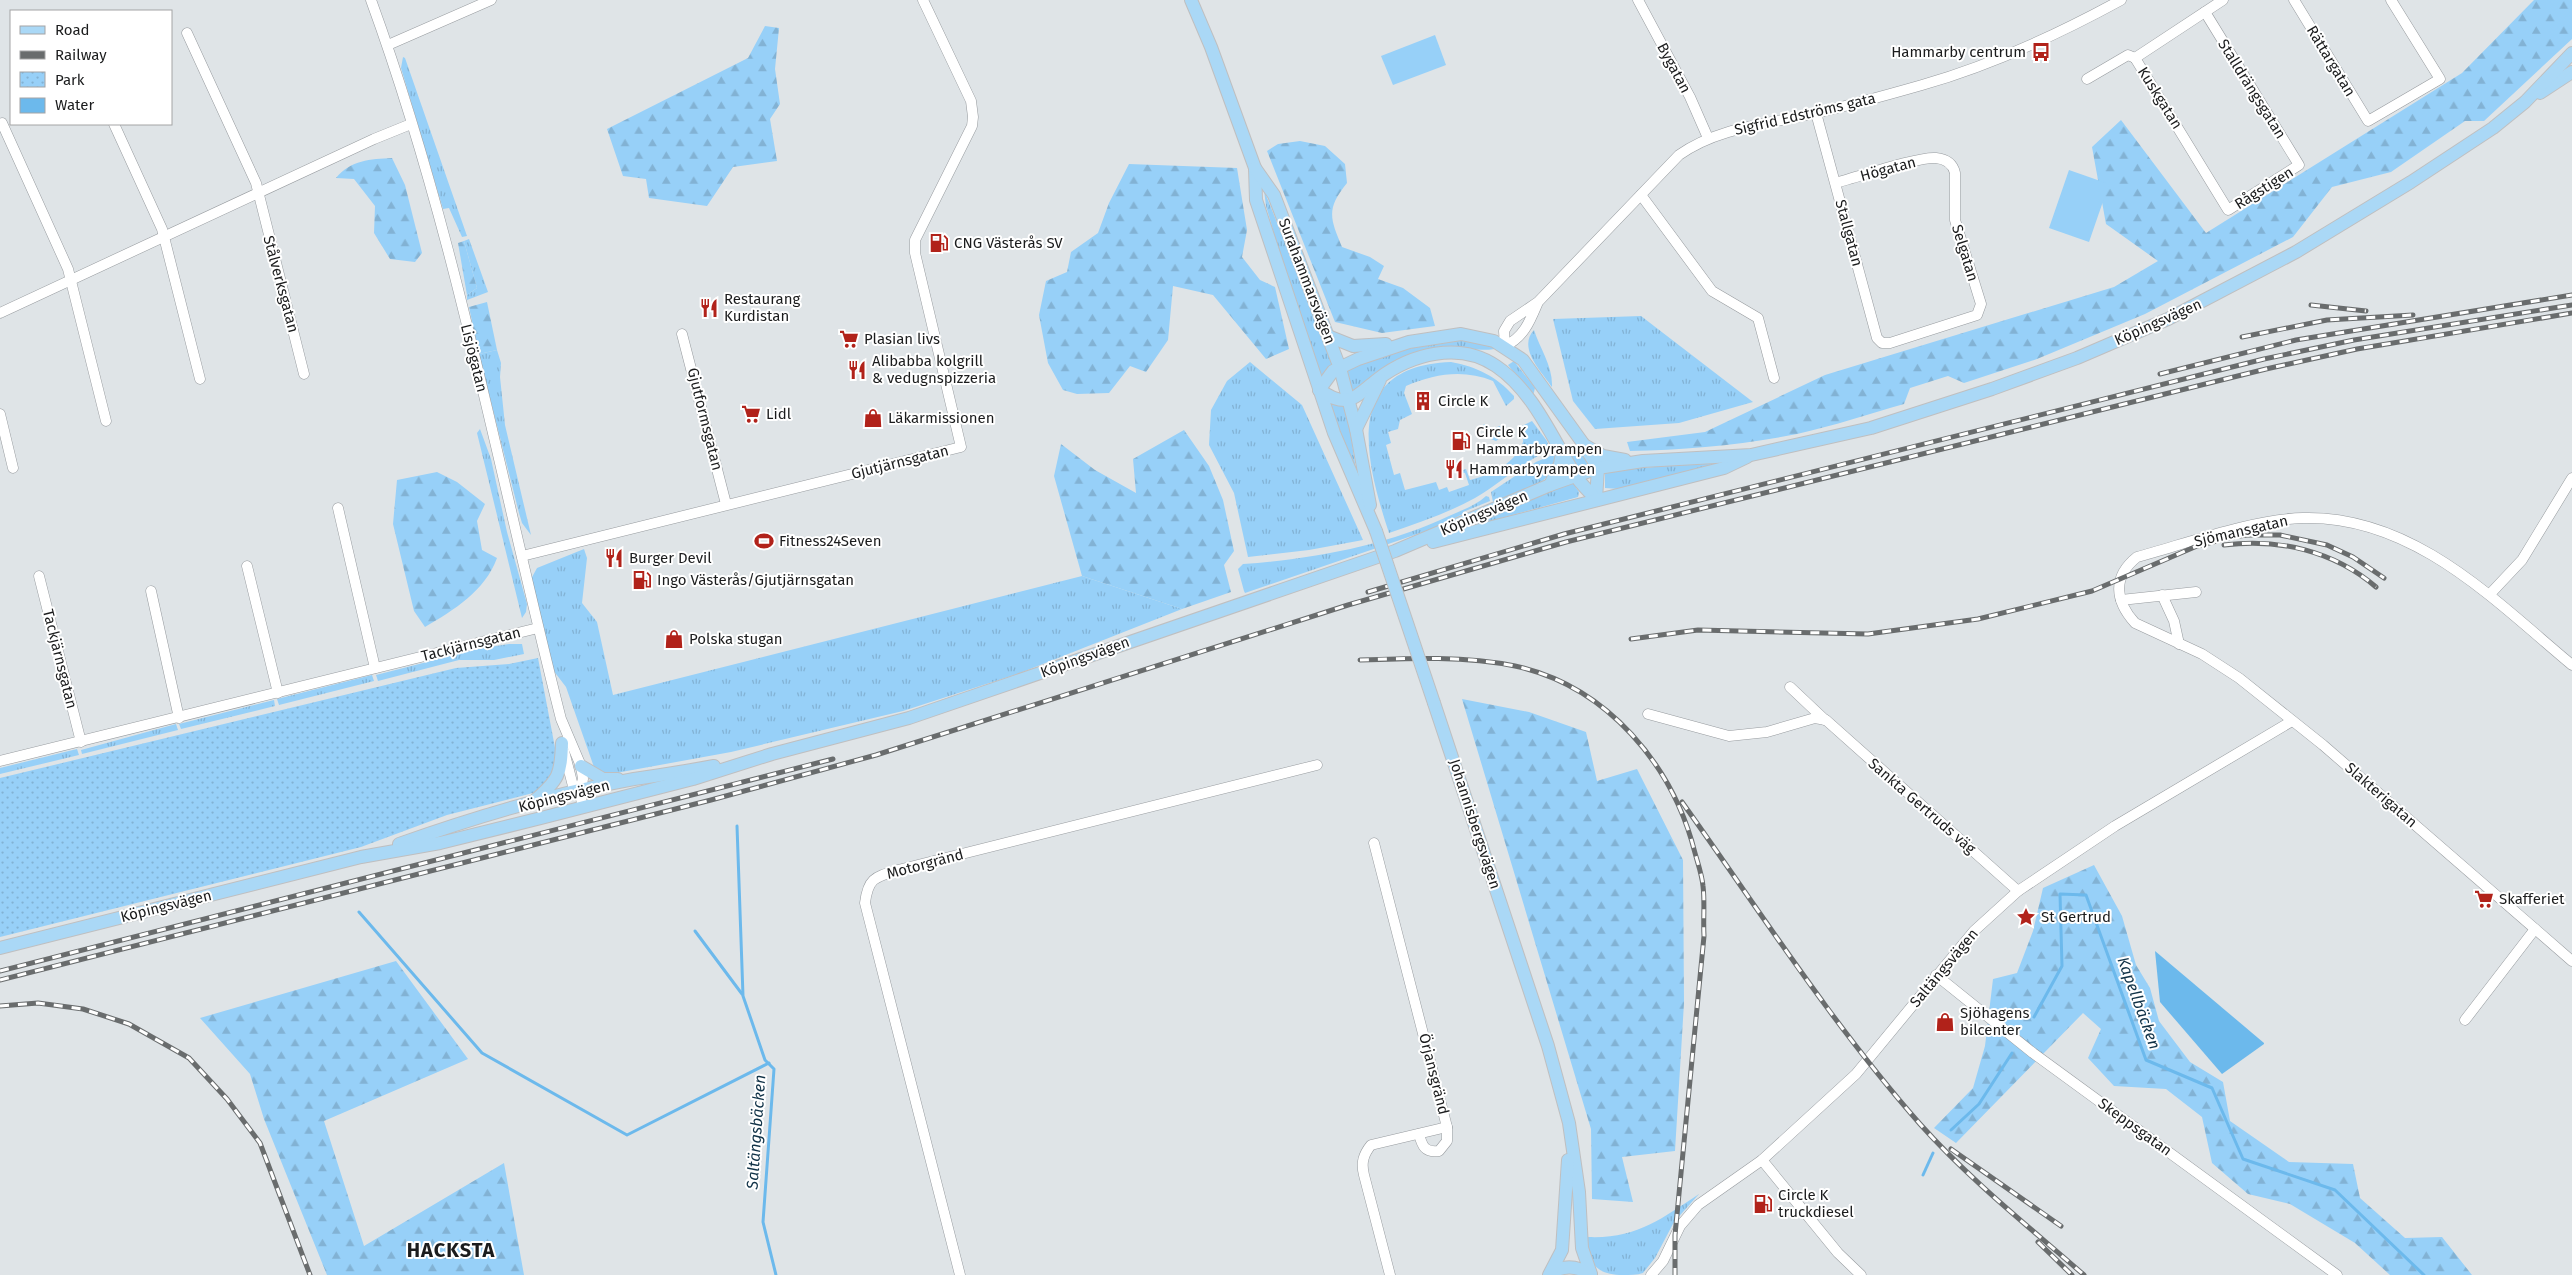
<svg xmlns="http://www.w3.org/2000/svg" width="2572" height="1275" font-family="'Fira Sans',sans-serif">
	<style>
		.grass { fill: url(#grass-tufts) }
		.forest { fill: url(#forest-firs) }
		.park { fill: url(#park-dots) }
		.pitch { fill: #97d0f8 }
		.water { fill: #6cb9ec }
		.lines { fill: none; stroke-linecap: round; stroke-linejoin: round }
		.stream { stroke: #6cb9ec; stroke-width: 3 }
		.minor-casing { stroke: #979b9f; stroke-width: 11 }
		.major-casing { stroke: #bfbfc0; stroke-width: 14 }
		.minor { stroke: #fff; stroke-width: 10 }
		.major { stroke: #aad8f6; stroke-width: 12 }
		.rail-casing { stroke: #696c6d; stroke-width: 5 }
		.rail { stroke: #fff; stroke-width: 3; stroke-dasharray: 9; stroke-linecap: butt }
		.major-bridge-casing { stroke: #bfbfc0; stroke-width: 14; stroke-linecap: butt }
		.major-bridge { stroke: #aad8f6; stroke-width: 12 }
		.labels { text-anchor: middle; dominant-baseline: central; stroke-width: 4; stroke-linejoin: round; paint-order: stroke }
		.poi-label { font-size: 15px; fill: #1b1c1d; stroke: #fff; text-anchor: start }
		.street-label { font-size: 15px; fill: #1b1c1d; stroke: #fff }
		.water-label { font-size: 16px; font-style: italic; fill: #103247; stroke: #fff }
		.district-label { font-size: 20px; font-weight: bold; letter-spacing: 1px; fill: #1b1c1d; stroke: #fff }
	</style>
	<defs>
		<pattern id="grass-tufts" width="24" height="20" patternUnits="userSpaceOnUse" patternTransform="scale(1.25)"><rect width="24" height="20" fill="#97d0f8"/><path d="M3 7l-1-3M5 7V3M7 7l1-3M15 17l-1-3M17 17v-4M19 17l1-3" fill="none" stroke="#82b2d4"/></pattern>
		<pattern id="forest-firs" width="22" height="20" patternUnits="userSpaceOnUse" patternTransform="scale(1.25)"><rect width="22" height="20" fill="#97d0f8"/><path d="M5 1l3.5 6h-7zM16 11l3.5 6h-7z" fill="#82b2d4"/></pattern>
		<pattern id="park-dots" width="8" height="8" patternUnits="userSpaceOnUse" patternTransform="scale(1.25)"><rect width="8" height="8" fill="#97d0f8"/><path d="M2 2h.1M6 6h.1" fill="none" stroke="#82b2d4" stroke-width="1.8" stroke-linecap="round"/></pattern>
	</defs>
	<rect width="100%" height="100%" fill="#dfe4e7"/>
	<g class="grass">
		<polygon points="403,57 405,58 467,236 462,237 449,208 443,209 401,68"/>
		<polygon points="1264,190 1334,365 1320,377 1278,247 1266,206"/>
		<polygon points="469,239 488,292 467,300 467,295 477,288 464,241"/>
		<polygon points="1641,316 1753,402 1679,423 1595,429 1573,401 1553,319"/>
		<path d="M1534 330C1540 349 1553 366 1552 387 1542 372 1517 348 1534 330Z"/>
		<path d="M1461 340 1495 347V349C1475 352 1456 346 1436 348 1400 351 1380 375 1352 393L1344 369 1395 351Z"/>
		<polygon points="497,350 501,363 500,377 505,425 531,535 522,523 519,513 479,354"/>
		<polygon points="1514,361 1535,388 1533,396 1508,365"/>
		<polygon points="1250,362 1302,405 1363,540 1309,550 1248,557 1234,493 1209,445 1211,410 1227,381"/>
		<path d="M1451 362C1477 367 1496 376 1514 396V399L1506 406 1493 381C1463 369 1435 374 1406 386L1404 393 1412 414 1400 420 1398 429 1388 432 1391 443 1386 445 1394 475 1400 473 1405 490 1436 482 1439 490 1447 487 1449 492 1469 485 1465 473 1457 472 1466 469 1470 480C1491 475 1515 464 1523 442 1524 437 1521 431 1522 426L1532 421 1547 441 1550 450C1522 462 1501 483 1475 498 1448 513 1418 523 1389 533 1365 460 1341 366 1451 362Z"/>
		<polygon points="1326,401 1346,405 1357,476"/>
		<polygon points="1484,424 1491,429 1500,426 1505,434 1496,441 1491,439 1482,428"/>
		<polygon points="480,429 491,459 507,532 527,604 526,612 522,618 477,433"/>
		<polygon points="1578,447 1588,465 1576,470 1567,450"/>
		<path d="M1555 454C1555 487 1519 493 1493 502L1491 492 1536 462Z"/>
		<polygon points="1728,461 1619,489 1605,488 1605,471"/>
		<polygon points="1571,480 1579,492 1578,497 1469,527"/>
		<path d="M1486 496 1489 497 1490 501 1463 512V514L1435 528 1245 593 1244 591 1238 569 1243 564C1313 559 1385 546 1449 516 1462 510 1475 506 1486 496Z"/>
		<polygon points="584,549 587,558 582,603 597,622 613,695 1082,576 1182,609 1020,673 903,711 731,752 605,775 595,770 566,687 553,670 531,579 537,568"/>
		<polygon points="509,644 522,644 524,654 494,660 459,660 378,681 376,675 478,649"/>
		<polygon points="372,675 374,681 279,705 277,699"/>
		<polygon points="274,700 275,706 181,729 179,724"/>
		<polygon points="176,724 178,730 82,754 81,750"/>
		<polygon points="77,749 79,755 0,774 0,768"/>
		<path d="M1699 1194 1674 1222 1655 1258 1643 1273C1637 1275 1630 1275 1623 1275 1597 1275 1587 1264 1588 1237 1636 1239 1661 1219 1699 1194Z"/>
	</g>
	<g class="forest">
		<path d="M2534 0H2572V39L2484 121H2465L2391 172 2332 187 2293 237 2145 314 2037 359 1964 383 1948 376 1910 388 1904 404C1869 414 1833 426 1797 434 1742 445 1686 450 1630 451L1627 442 1705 432 1825 375 2114 287 2158 261 2106 224 2092 147 2121 120 2206 233 2462 73Z"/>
		<polygon points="765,26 779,28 775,69 780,104 770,119 777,161 733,167 707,206 649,198 646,179 623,176 607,129 748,58"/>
		<path d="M1300 141 1325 146 1345 164 1347 183C1326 209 1330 218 1342 247L1370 257 1384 266 1378 279 1403 288 1430 308 1435 326 1382 333 1335 322 1267 151 1278 144Z"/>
		<path d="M392 158 405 185 422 253 415 262 390 259 374 233 375 206 354 179 336 178C351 160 370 159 392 158Z"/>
		<polygon points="1129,164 1237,168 1247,230 1242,257 1260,280 1275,287 1289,349 1266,359 1213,295 1173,286 1168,340 1146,372 1130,366 1109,393 1077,394 1063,390 1048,363 1039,315 1046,281 1067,272 1071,252 1098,233 1109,203"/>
		<polygon points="464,241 477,288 467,295 458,243"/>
		<polygon points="487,302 497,350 479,354 469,307"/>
		<polygon points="1184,430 1209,466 1223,500 1234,551 1224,565 1231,592 1182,609 1082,576 1054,476 1061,444 1095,470 1136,493 1133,459"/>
		<path d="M437 472 457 482 485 504 477 521 482 550 497 558C485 591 454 610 425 627L414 611 393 524 397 480Z"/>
		<polygon points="1462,699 1529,712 1586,732 1597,781 1637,769 1683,860 1684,1003 1675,1151 1622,1157 1633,1202 1592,1199 1591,1129"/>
		<polygon points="2094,865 2122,916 2136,965 2150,988 2159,1021 2190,1062 2223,1082 2230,1121 2289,1162 2353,1164 2360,1198 2405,1238 2442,1237 2472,1275 2390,1275 2355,1243 2290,1204 2248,1194 2212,1163 2202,1117 2166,1089 2114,1086 2088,1058 2101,1029 2083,1013 1956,1143 1934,1128 1973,1088 1985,1046 1993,979 2017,973 2033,931 2043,888"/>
		<polygon points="396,961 468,1059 324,1121 364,1246 504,1163 524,1275 327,1275 264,1119 250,1074 200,1018"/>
	</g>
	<polygon class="park" points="538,658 556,753 556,770 548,783 533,793 447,815 361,847 0,937 0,778 456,668 509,664"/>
	<g class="pitch">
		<polygon points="1435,35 1446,65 1393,85 1381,56"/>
		<polygon points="2069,170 2109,184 2089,242 2049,228"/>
	</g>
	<polygon class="water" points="2155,951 2264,1043 2264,1044 2222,1074 2160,1002"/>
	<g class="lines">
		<g class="stream">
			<polyline points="737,826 743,996 765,1060 774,1069 763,1222 776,1275"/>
			<polyline points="359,912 482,1053 627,1135 769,1063"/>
			<polyline points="695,931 742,994"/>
			<polyline points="2034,1017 2062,966 2060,894 2086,895 2146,1060 2212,1088 2243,1159 2335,1190 2424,1275"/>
			<polyline points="1951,1130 1979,1104 2012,1053"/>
			<polyline points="1923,1175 1933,1153"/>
		</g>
		<g class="minor-casing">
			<g id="minor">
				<path d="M371 0C456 233 500 480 561 719L581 766 583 779 579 792 583 806"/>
				<polyline points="1638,0 1690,97 1708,138"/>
				<polyline points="2294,0 2368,121 2440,79 2391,0"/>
				<polyline points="187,33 256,183 304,374"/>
				<polyline points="388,45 491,0"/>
				<polyline points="2135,58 2228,210 2299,165 2205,12"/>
				<polyline points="2135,58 2223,0"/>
				<polyline points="2087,79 2128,55 2135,58"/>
				<path d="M1816 113 1877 338 1882 343H1890L1977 315 1981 304 1955 220V173C1953 164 1946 159 1936 158 1919 156 1855 178 1835 183"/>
				<polyline points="2,123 68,269 106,421"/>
				<polyline points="114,124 162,229 200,379"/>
				<polyline points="1641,195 1712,291 1758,318 1774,378"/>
				<path d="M1538 302C1530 321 1524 337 1505 346L1504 331 1510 321 1538 302 1679 155C1718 127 1769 124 1816 113 1851 105 1887 95 1922 85 1992 65 2057 35 2121 0"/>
				<polyline points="0,313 374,139 411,124"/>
				<polyline points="682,334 726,504"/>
				<polyline points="0,414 13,468"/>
				<polyline points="338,508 375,668"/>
				<polyline points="522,556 961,447 915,253 915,240 972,126 973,117 971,101 923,0"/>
				<polyline points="247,566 278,693"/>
				<polyline points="39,576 81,742"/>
				<polyline points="151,591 179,718"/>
				<polyline points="2490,594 2522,560 2572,478"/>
				<polyline points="2162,595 2174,621 2179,644"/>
				<polyline points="2121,600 2196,592"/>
				<path d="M2572 665C2494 600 2413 515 2303 518 2253 519 2185 544 2137 557 2112 577 2115 601 2135 623L2202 654 2239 678 2323 745 2572 961"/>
				<polyline points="1790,687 1825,720"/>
				<polyline points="1648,714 1729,736 1767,732 1815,718 1826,720 2018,891"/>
				<polyline points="564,751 573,786 579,792"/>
				<polyline points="0,761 538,628"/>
				<path d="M1374 843 1447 1127 1371 1145C1363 1155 1361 1163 1364 1175L1390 1275"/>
				<polyline points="1936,975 2033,1053 2337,1275"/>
				<polyline points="2465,1020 2535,929"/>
				<path d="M1419 1134C1422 1146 1425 1153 1439 1151L1447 1141V1127"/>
				<polyline points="1762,1160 1838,1253 1861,1275"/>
				<path d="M960 1275 865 903C868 878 875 877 898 870L1317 765"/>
				<polyline points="1651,1275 1663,1261 1680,1226 1698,1205 1762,1160 1856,1074 1974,931 2018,891 2115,826 2292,721"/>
			</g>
		</g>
		<g class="major-casing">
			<g id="major">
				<polyline points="1191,0 1211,47 1255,168 1256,200 1334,433 1376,531"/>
				<polyline points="2540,93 2572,72"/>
				<polyline points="1255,168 1274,195 1340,368 1356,429 1370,505"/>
				<polyline points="1328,336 1353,346 1386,344"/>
				<polyline points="1319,390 1333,371 1358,359 1409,342 1461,334 1494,341 1523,360 1582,442 1598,468 1596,499"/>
				<path d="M1319 390C1328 395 1336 401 1347 400 1356 399 1370 385 1378 379 1411 354 1459 341 1496 366 1533 391 1551 436 1574 473 1579 483 1589 491 1596 499"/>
				<polyline points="1356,429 1380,380"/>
				<polyline points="1586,446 1603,456 1625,460"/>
				<polyline points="1550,485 1560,464 1562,453"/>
				<polyline points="1433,542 1724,468 1747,457"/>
				<polyline points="1434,703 1548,1046 1569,1123 1579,1192 1582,1248 1591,1274"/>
				<polyline points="581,766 603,779 618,779"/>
				<path d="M534 801C559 780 561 774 562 743"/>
				<path d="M399 844C475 817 555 793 634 779 661 775 687 771 714 766"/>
				<polyline points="0,948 361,857 440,843 541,818 693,779 772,754 909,718 1395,551 1550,485 1598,468 1643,461 1751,455 1871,428 1992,389 2077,358 2168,319 2296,252 2411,182 2493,128 2525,102 2572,53"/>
				<path d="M1550 1274C1564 1264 1578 1266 1591 1275"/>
				<polyline points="1549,1275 1562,1250 1568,1160"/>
			</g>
		</g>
		<use href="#minor" class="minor"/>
		<use href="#major" class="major"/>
		<g class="rail-casing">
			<g id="rail">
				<polyline points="2311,305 2366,311"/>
				<polyline points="2242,337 2327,320 2413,315"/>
				<polyline points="2160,374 2296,340 2572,295"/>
				<path d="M2224 545C2279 538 2334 551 2376 587"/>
				<polyline points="1368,592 1564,534 2264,359 2354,340 2572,305"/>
				<polyline points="1631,639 1698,630 1868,634 1978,619 2092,591 2197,546 2232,537 2247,535 2280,535 2327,545 2353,557 2384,578"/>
				<path d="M1360 660C1411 658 1466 656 1515 666 1607 686 1673 765 1695 853 1698 864 1702 875 1703 886 1705 902 1703 919 1704 936L1675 1235V1275"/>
				<path d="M1682 802C1759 910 1832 1024 1920 1124 1969 1179 2028 1226 2084 1275"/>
				<polyline points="0,971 833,759"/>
				<polyline points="0,980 711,800 876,755 1348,605 1566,542 2266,369 2357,349 2572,313"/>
				<polyline points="0,1006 38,1003 83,1009 129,1024 189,1058 227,1099 260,1143 310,1275"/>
				<polyline points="1951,1149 2061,1226"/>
				<polyline points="2038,1242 2072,1275"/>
			</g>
		</g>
		<use href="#rail" class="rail"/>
		<g class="major-bridge-casing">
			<polyline id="major-bridge" points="1376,531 1434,703"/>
		</g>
		<use href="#major-bridge" class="major-bridge"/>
	</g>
	<defs>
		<g id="bus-bare" transform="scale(1.5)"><path d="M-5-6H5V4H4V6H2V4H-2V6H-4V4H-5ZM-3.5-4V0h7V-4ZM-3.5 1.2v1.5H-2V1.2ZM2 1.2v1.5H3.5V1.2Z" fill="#b1221a" stroke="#fff" stroke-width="2.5" paint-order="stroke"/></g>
		<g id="fuel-bare" transform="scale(1.5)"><path d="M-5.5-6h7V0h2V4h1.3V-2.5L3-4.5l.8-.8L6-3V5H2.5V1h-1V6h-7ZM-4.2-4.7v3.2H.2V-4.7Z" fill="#b1221a" stroke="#fff" stroke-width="2.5" paint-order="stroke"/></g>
		<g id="restaurant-bare" transform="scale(1.5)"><path d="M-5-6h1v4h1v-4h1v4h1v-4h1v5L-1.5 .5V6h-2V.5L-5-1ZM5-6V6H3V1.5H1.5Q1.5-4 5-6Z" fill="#b1221a" stroke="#fff" stroke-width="2.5" paint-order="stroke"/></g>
		<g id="supermarket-bare" transform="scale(1.5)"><path d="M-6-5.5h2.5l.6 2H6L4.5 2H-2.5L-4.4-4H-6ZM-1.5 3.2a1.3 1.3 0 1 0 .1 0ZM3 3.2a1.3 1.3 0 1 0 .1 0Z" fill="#b1221a" stroke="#fff" stroke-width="2.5" paint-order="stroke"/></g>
		<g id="building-bare" transform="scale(1.5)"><path d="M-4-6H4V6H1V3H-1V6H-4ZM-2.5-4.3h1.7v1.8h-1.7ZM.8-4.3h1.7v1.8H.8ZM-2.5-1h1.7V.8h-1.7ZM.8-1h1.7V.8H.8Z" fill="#b1221a" stroke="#fff" stroke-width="2.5" paint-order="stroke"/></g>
		<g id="shop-bare" transform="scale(1.5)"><path d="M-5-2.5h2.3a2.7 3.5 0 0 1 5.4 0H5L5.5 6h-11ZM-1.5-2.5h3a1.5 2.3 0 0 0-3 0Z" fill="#b1221a" stroke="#fff" stroke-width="2.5" paint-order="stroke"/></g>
		<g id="stadium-bare" transform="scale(1.5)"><path d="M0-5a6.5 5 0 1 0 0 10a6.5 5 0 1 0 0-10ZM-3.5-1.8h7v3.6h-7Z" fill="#b1221a" stroke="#fff" stroke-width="2.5" paint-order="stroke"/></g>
		<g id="sight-bare" transform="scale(1.5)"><path d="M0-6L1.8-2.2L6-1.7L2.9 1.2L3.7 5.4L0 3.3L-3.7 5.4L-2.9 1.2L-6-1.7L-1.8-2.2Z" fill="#b1221a" stroke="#fff" stroke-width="2.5" paint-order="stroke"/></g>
	</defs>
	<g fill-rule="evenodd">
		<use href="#bus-bare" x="2041" y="52"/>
		<use href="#fuel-bare" x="939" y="243"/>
		<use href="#restaurant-bare" x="709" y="308"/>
		<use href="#supermarket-bare" x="849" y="339"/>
		<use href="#restaurant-bare" x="857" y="370"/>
		<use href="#building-bare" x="1423" y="401"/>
		<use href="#supermarket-bare" x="751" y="414"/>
		<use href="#shop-bare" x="873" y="418"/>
		<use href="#fuel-bare" x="1461" y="441"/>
		<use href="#restaurant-bare" x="1454" y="469"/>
		<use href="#stadium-bare" x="764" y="541"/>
		<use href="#restaurant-bare" x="614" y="558"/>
		<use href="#fuel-bare" x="642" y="580"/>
		<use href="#shop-bare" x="674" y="639"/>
		<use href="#supermarket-bare" x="2484" y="899"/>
		<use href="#sight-bare" x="2026" y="917"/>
		<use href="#shop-bare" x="1945" y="1022"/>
		<use href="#fuel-bare" x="1763" y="1204"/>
	</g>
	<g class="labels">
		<g class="poi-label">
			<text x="2026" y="52" text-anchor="end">Hammarby centrum</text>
			<text x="954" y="243">CNG Västerås SV</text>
			<text x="724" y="299">Restaurang<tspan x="724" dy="17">Kurdistan</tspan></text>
			<text x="864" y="339">Plasian livs</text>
			<text x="872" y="361">Alibabba kolgrill<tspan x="872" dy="17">&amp; vedugnspizzeria</tspan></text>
			<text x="1438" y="401">Circle K</text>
			<text x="766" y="414">Lidl</text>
			<text x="888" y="418">Läkarmissionen</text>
			<text x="1476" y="432">Circle K<tspan x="1476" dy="17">Hammarbyrampen</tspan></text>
			<text x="1469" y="469">Hammarbyrampen</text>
			<text x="779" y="541">Fitness24Seven</text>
			<text x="629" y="558">Burger Devil</text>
			<text x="657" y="580">Ingo Västerås/Gjutjärnsgatan</text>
			<text x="689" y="639">Polska stugan</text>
			<text x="2499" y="899">Skafferiet</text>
			<text x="2041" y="917">St Gertrud</text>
			<text x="1960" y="1013">Sjöhagens<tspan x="1960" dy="17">bilcenter</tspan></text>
			<text x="1778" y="1195">Circle K<tspan x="1778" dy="17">truckdiesel</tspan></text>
		</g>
		<g class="street-label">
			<text transform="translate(2331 61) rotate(59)">Rättargatan</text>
			<text transform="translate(1674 68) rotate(62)">Bygatan</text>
			<text transform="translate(2252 89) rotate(58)">Stalldrängsgatan</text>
			<text transform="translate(2160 98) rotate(58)">Kuskgatan</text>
			<text transform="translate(1805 114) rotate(-13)">Sigfrid Edströms gata</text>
			<text transform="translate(1888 169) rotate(-15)">Högatan</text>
			<text transform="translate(2264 188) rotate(-32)">Rågstigen</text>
			<text transform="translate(1849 233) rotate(75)">Stallgatan</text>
			<text transform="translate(1965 253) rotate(73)">Selgatan</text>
			<text transform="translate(1307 281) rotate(69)">Surahammarsvägen</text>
			<text transform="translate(281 284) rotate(75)">Stålverksgatan</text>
			<text transform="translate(2158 322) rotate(-24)">Köpingsvägen</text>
			<text transform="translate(474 358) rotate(76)">Lisjögatan</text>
			<text transform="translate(705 419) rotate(76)">Gjutformsgatan</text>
			<text transform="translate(900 462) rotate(-14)">Gjutjärnsgatan</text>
			<text transform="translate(1484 513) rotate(-23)">Köpingsvägen</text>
			<text transform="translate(2241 531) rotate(-13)">Sjömansgatan</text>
			<text transform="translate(471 644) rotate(-14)">Tackjärnsgatan</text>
			<text transform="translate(1085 657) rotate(-20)">Köpingsvägen</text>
			<text transform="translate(60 659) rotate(76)">Tackjärnsgatan</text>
			<text transform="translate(2381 795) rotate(41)">Slakterigatan</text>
			<text transform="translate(564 796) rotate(-14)">Köpingsvägen</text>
			<text transform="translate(1922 806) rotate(41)">Sankta Gertruds väg</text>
			<text transform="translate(1475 824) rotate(72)">Johannisbergsvägen</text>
			<text transform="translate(925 864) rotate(-15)">Motorgränd</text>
			<text transform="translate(166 906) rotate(-14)">Köpingsvägen</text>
			<text transform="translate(1944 968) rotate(-50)">Saltängsvägen</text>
			<text transform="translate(1434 1074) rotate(76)">Örjansgränd</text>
			<text transform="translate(2135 1127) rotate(36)">Skeppsgatan</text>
		</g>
		<g class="water-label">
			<text transform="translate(2139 1003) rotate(70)">Kapellbäcken</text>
			<text transform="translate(756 1132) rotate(-86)">Saltängsbäcken</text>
		</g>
		<g class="district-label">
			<text x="451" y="1250">HACKSTA</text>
		</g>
	</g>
	<rect x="10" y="10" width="162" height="115" fill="#ffffff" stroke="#a4a4a5"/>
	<rect x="20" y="26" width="25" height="8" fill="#aad8f6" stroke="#a4a4a5"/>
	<text x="55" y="35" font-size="15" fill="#1b1c1d">Road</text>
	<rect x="20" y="51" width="25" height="8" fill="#696c6d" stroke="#a4a4a5"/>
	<text x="55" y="60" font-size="15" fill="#1b1c1d">Railway</text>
	<rect x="20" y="72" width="25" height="15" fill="url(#park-dots)" stroke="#a4a4a5"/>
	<text x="55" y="85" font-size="15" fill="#1b1c1d">Park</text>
	<rect x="20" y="98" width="25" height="15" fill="#6cb9ec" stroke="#a4a4a5"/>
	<text x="55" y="110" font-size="15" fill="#1b1c1d">Water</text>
</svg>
